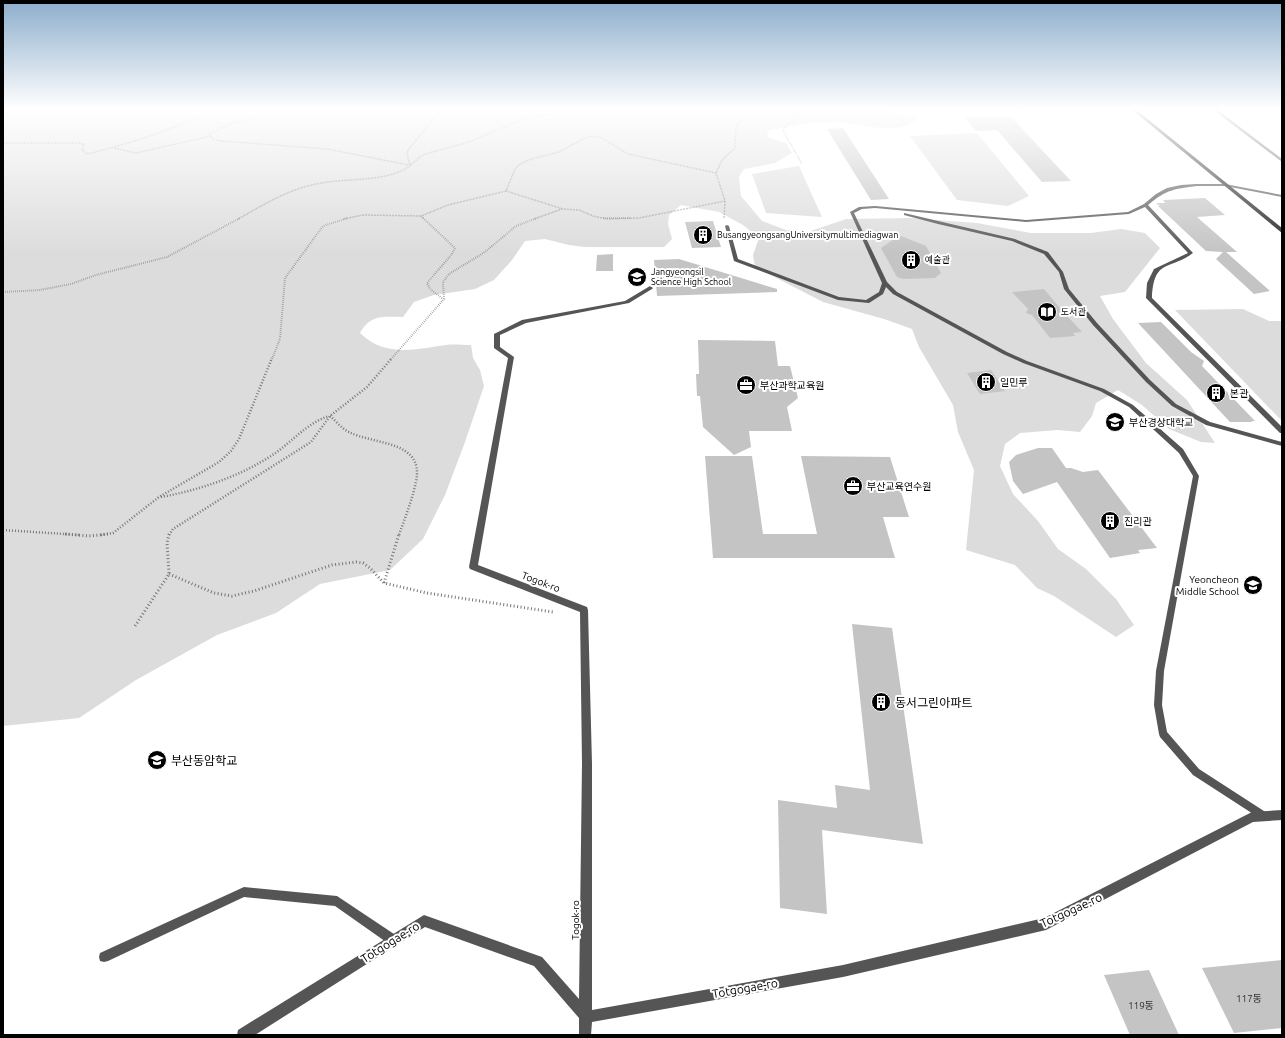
<svg xmlns="http://www.w3.org/2000/svg" width="1285" height="1038" font-family="Ubuntu,'Noto Sans KR',sans-serif">
	<style>
		.green { fill: #dcdcdc }
		.building { fill: #c4c4c4 }
		.lines { fill: none; stroke-linecap: round; stroke-linejoin: round }
		.path-far3 { stroke: #777; stroke-width: 1.5; stroke-dasharray: 0.5 1; stroke-linecap: butt }
		.path-far2 { stroke: #777; stroke-width: 2; stroke-dasharray: 0.5 1.5; stroke-linecap: butt }
		.path-far1 { stroke: #777; stroke-width: 2.5; stroke-dasharray: 1 2; stroke-linecap: butt }
		.path { stroke: #777; stroke-width: 3; stroke-dasharray: 1 2.5; stroke-linecap: butt }
		.lane { fill: #555; fill-rule: evenodd }
		.street { fill: #555; fill-rule: evenodd }
		.secondary { fill: #222; fill-rule: evenodd }
		.labels { text-anchor: middle; dominant-baseline: central; stroke-width: 4; stroke-linejoin: round; paint-order: stroke }
		.far-poi-label { font-size: 9px; fill: #000; stroke: #fff; text-anchor: start }
		.poi-label { font-size: 10px; fill: #000; stroke: #fff; text-anchor: start }
		.street-label { font-size: 10px; fill: #000; stroke: #fff }
		.near-number-label { font-size: 10px; fill: #313131 }
		.near-poi-label { font-size: 12px; fill: #000; stroke: #fff; text-anchor: start }
		.near-street-label { font-size: 12px; fill: #000; stroke: #fff }
	</style>
	<rect width="100%" height="100%" fill="#fff"/>
	<g class="green">
		<path d="M3 108H882L899 115H911L918 119C914 121 909 125 904 126 884 132 861 124 841 122 816 121 792 125 768 131L767 137 786 143 792 153 775 163 744 169 739 177 741 196 762 221 786 230 805 233 846 219 910 218 977 223 1031 233H1091L1121 229 1145 233 1160 248 1125 292 1100 296 1113 319 1146 363 1187 400 1215 443 1201 442 1169 429 1142 405 1118 390 1096 403 1092 416 1080 432 1058 430 1020 433 1005 444 1000 466 1013 494 1038 521 1058 549 1086 569 1116 599 1134 625 1116 637 1054 596 1037 588 1015 565 966 550 974 470 958 432 953 405 919 347 912 329 884 319 823 302 755 267 753 255 759 238 743 225 719 212 681 205 669 215 668 224 672 239 664 247H585L569 245 545 239 525 241 512 260 494 280 475 289 434 295 414 302 403 317C383 317 371 314 360 333 386 358 415 349 446 345 454 344 463 345 471 345L473 358 480 370 484 386 465 442 445 495 423 539 390 570 320 584 276 613 217 635 136 680 79 718 3 726Z"/>
		<polygon points="977,133 1029,196 1008,206 957,200 910,136"/>
		<polygon points="799,166 822,217 766,213 752,174"/>
		<polygon points="1243,309 1269,321 1282,321 1282,421 1175,310"/>
	</g>
	<g class="building">
		<polygon points="964,117 1011,117 1071,181 1042,182 997,130 976,131"/>
		<polygon points="843,128 889,199 871,200 827,129"/>
		<polygon points="1205,198 1225,215 1197,217 1237,252 1226,252 1270,291 1254,294 1216,259 1223,252 1206,251 1158,206 1160,206 1156,203 1165,203 1163,200"/>
		<polygon points="713,221 721,247 692,248 685,222"/>
		<polygon points="901,236 926,246 941,273 935,278 903,279 897,277 881,248 891,241"/>
		<polygon points="613,254 613,271 596,271 597,255"/>
		<polygon points="679,259 777,289 777,292 657,296 654,260"/>
		<polygon points="1044,289 1059,307 1082,332 1073,333 1075,336 1050,338 1032,315 1026,313 1028,309 1012,292"/>
		<polygon points="1161,322 1191,352 1204,361 1202,366 1255,421 1251,421 1253,422 1230,422 1138,323"/>
		<polygon points="698,340 775,341 778,366 790,366 798,398 787,407 792,431 749,431 751,447 734,455 703,427 700,396 697,396 696,374 699,374"/>
		<polygon points="991,370 1005,391 980,394 967,373"/>
		<polygon points="1038,448 1052,448 1066,468 1071,468 1083,472 1098,470 1157,548 1138,550 1140,553 1110,558 1057,482 1023,494 1013,481 1009,462 1016,455"/>
		<polygon points="705,456 752,456 763,534 817,534 801,456 890,457 909,517 883,517 895,558 713,558"/>
		<polygon points="852,624 892,628 923,844 822,830 827,914 780,908 778,800 837,808 835,785 870,790"/>
		<polygon points="1282,960 1282,1028 1234,1033 1202,968"/>
		<polygon points="1149,970 1179,1035 1130,1035 1104,975"/>
	</g>
	<g class="lines">
		<g class="path-far3">
			<polyline points="265,108 254,117 230,124 209,134 213,139 221,141 327,149 409,165"/>
			<polyline points="786,108 801,114 785,127 783,131 802,164"/>
			<polyline points="3,115 19,108"/>
			<path d="M3 143H77L84 144 82 150 87 154C132 143 176 129 217 108"/>
			<polyline points="114,148 136,153 211,136"/>
			<polyline points="410,165 407,154 408,150 437,115 438,112 436,108"/>
			<polyline points="506,191 515,169 520,164 531,159 559,152 583,139 592,136 602,138 628,154 716,173"/>
			<polyline points="421,216 424,219"/>
			<polyline points="724,218 725,201 716,173 722,160 735,148 736,126 748,115 748,108"/>
			<path d="M238 219C263 205 287 190 316 184 343 178 379 182 403 170 411 166 417 158 425 154L466 143 526 118 591 108"/>
			<polyline points="343,219 363,215 421,216 448,205 506,191 563,209 579,210 593,216 607,219 639,218 725,201"/>
			<polyline points="534,219 562,209"/>
		</g>
		<g class="path-far2">
			<polyline points="423,218 455,248 452,254 427,283 430,289 443,299"/>
			<polyline points="603,218 631,218"/>
			<polyline points="3,292 40,290 71,284 96,275 167,257 240,218"/>
			<polyline points="272,359 280,339 285,278 323,226 348,218"/>
			<polyline points="391,359 444,299 443,282 449,274 485,252 516,226 537,218"/>
		</g>
		<g class="path-far1">
			<path d="M330 416C336 421 342 429 349 432 374 445 425 440 416 482 412 500 405 518 399 535"/>
			<path d="M161 497C200 490 241 476 274 454 293 441 307 423 329 416"/>
			<polyline points="3,530 80,535"/>
			<polyline points="101,535 113,533 159,497 219,462 231,451 239,439 272,358"/>
			<polyline points="169,535 173,529 311,442 330,416 367,387 392,358"/>
		</g>
		<g class="path">
			<polyline points="65,534 89,536 109,534"/>
			<polyline points="169,574 214,593 232,596 254,591 332,565 356,562 363,563 370,568 384,583 427,593 553,612"/>
			<polyline points="384,583 399,534"/>
			<polyline points="135,626 169,574 167,543 169,534"/>
		</g>
		<g class="lane">
			<path d="M1196 184H1197V186C1175 189 1167 189 1148 205L1193 253C1169 271 1154 258 1152 298L1282 427V433H1280L1146 298 1147 283 1154 269 1188 253 1145 207 1129 214 1026 222 875 208 862 209 854 213 887 282 897 292 1007 352 1027 361 1104 389 1133 405 1183 449 1199 476 1164 671 1162 705 1167 732 1199 769 1267 813 1269 816 1267 819 1264 821 1193 775 1160 737 1159 734 1154 705 1156 671 1193 476 1179 453 1129 407 1100 391 1023 363 1003 354 893 294 886 287 883 294 869 303 838 300 734 261 725 226 727 225 729 226 738 259 839 297 866 300 879 292 882 283 850 212 859 207 875 206 1026 220 1128 212 1144 204 1156 194 1167 188 1181 185Z"/>
			<polygon points="904,213 1015,239 1048,252 1063,272 1069,289 1097,323 1150,380 1176,404 1210,422 1282,442 1282,446 1206,425 1172,406 1146,382 1093,325 1064,289 1059,272 1044,254 1012,241 938,224 904,215"/>
			<polygon points="244,887 337,896 397,936 398,940 397,944 393,945 389,944 335,906 244,897 108,961 104,962 100,961 99,957 100,953"/>
		</g>
		<g class="street">
			<polygon points="1211,108 1215,108 1282,159 1282,162"/>
			<polygon points="1194,184 1225,184 1282,195 1282,197 1225,186 1194,186"/>
			<polygon points="650,286 653,288 652,289 629,303 526,323 500,335 500,347 514,357 478,565 587,607 588,610 592,764 592,1010 843,965 1044,918 1252,812 1282,810 1282,820 1253,822 1046,930 843,977 592,1022 591,1035 579,1035 579,1018 534,966 425,927 255,1035 237,1035 238,1030 424,915 542,957 579,999 582,764 580,612 470,569 469,567 508,358 494,348 494,334 522,320 625,301"/>
		</g>
		<polygon class="secondary" points="1130,108 1134,108 1282,228 1282,233"/>
	</g>
	<linearGradient id="sky" x2="0" y2="1"><stop stop-color="#8cadcc"/><stop offset="0.43" stop-color="#fff"/><stop offset="1" stop-color="#fff" stop-opacity="0"/></linearGradient>
	<rect width="1285" height="253" fill="url(#sky)"/>
	<defs>
		<g id="building-disc" transform="scale(1)"><circle r="9.5" fill="#000" stroke="#fff"/><path d="M-4-6H4V6H1V3H-1V6H-4ZM-2.5-4.3h1.7v1.8h-1.7ZM.8-4.3h1.7v1.8H.8ZM-2.5-1h1.7V.8h-1.7ZM.8-1h1.7V.8H.8Z" fill="#fff"/></g>
		<g id="school-disc" transform="scale(1)"><circle r="9.5" fill="#000" stroke="#fff"/><path d="M0-5L7-2L0 1L-7-2ZM-4 1L0 2.5L4 1V4Q0 6-4 4Z" fill="#fff"/></g>
		<g id="library-disc" transform="scale(1)"><circle r="9.5" fill="#000" stroke="#fff"/><path d="M-6-4Q-3-5.5-.7-3.5V5Q-3 3-6 4ZM6-4Q3-5.5 .7-3.5V5Q3 3 6 4Z" fill="#fff"/></g>
		<g id="office-disc" transform="scale(1)"><circle r="9.5" fill="#000" stroke="#fff"/><path d="M-6-3h4V-5.5h4V-3h4V5H-6ZM-1-4.5V-3h2v-1.5ZM-6 0V1H6V0Z" fill="#fff"/></g>
		<g id="university-disc" transform="scale(1)"><circle r="9.5" fill="#000" stroke="#fff"/><path d="M0-5L7-2L0 1L-7-2ZM-4 1L0 2.5L4 1V4Q0 6-4 4Z" fill="#fff"/></g>
	</defs>
	<g fill-rule="evenodd">
		<use href="#building-disc" x="703" y="235"/>
		<use href="#building-disc" x="911" y="260"/>
		<use href="#school-disc" x="637" y="277"/>
		<use href="#library-disc" x="1047" y="312"/>
		<use href="#building-disc" x="986" y="382"/>
		<use href="#office-disc" x="746" y="385"/>
		<use href="#building-disc" x="1216" y="393"/>
		<use href="#university-disc" x="1115" y="422"/>
		<use href="#office-disc" x="853" y="486"/>
		<use href="#building-disc" x="1110" y="521"/>
		<use href="#school-disc" x="1253" y="585"/>
		<use href="#building-disc" x="881" y="702"/>
		<use href="#school-disc" x="157" y="760"/>
	</g>
	<g class="labels">
		<g class="far-poi-label">
			<text x="717" y="235">BusangyeongsangUniversitymultimediagwan</text>
			<text x="925" y="260">예술관</text>
			<text x="651" y="272">Jangyeongsil<tspan x="651" dy="10">Science High School</tspan></text>
			<text x="1061" y="312">도서관</text>
		</g>
		<g class="poi-label">
			<text x="1000" y="382">일민루</text>
			<text x="760" y="385">부산과학교육원</text>
			<text x="1230" y="393">본관</text>
			<text x="1129" y="422">부산경상대학교</text>
			<text x="867" y="486">부산교육연수원</text>
			<text x="1124" y="521">진리관</text>
			<text x="1239" y="579" text-anchor="end">Yeoncheon<tspan x="1239" dy="12">Middle School</tspan></text>
		</g>
		<g class="street-label">
			<text transform="translate(541 582) rotate(21)">Togok-ro</text>
			<text transform="translate(575 920) rotate(-90)">Togok-ro</text>
		</g>
		<g class="near-number-label">
			<text x="1249" y="998">117동</text>
			<text x="1141" y="1005">119동</text>
		</g>
		<g class="near-poi-label">
			<text x="895" y="702">동서그린아파트</text>
			<text x="171" y="760">부산동암학교</text>
		</g>
		<g class="near-street-label">
			<text transform="translate(1071 910) rotate(-25)">Totgogae-ro</text>
			<text transform="translate(390 942) rotate(-32)">Totgogae-ro</text>
			<text transform="translate(745 988) rotate(-10)">Totgogae-ro</text>
		</g>
	</g>
	<rect width="1285" height="1038" fill="none" stroke="#000000" stroke-width="8"/>
</svg>
